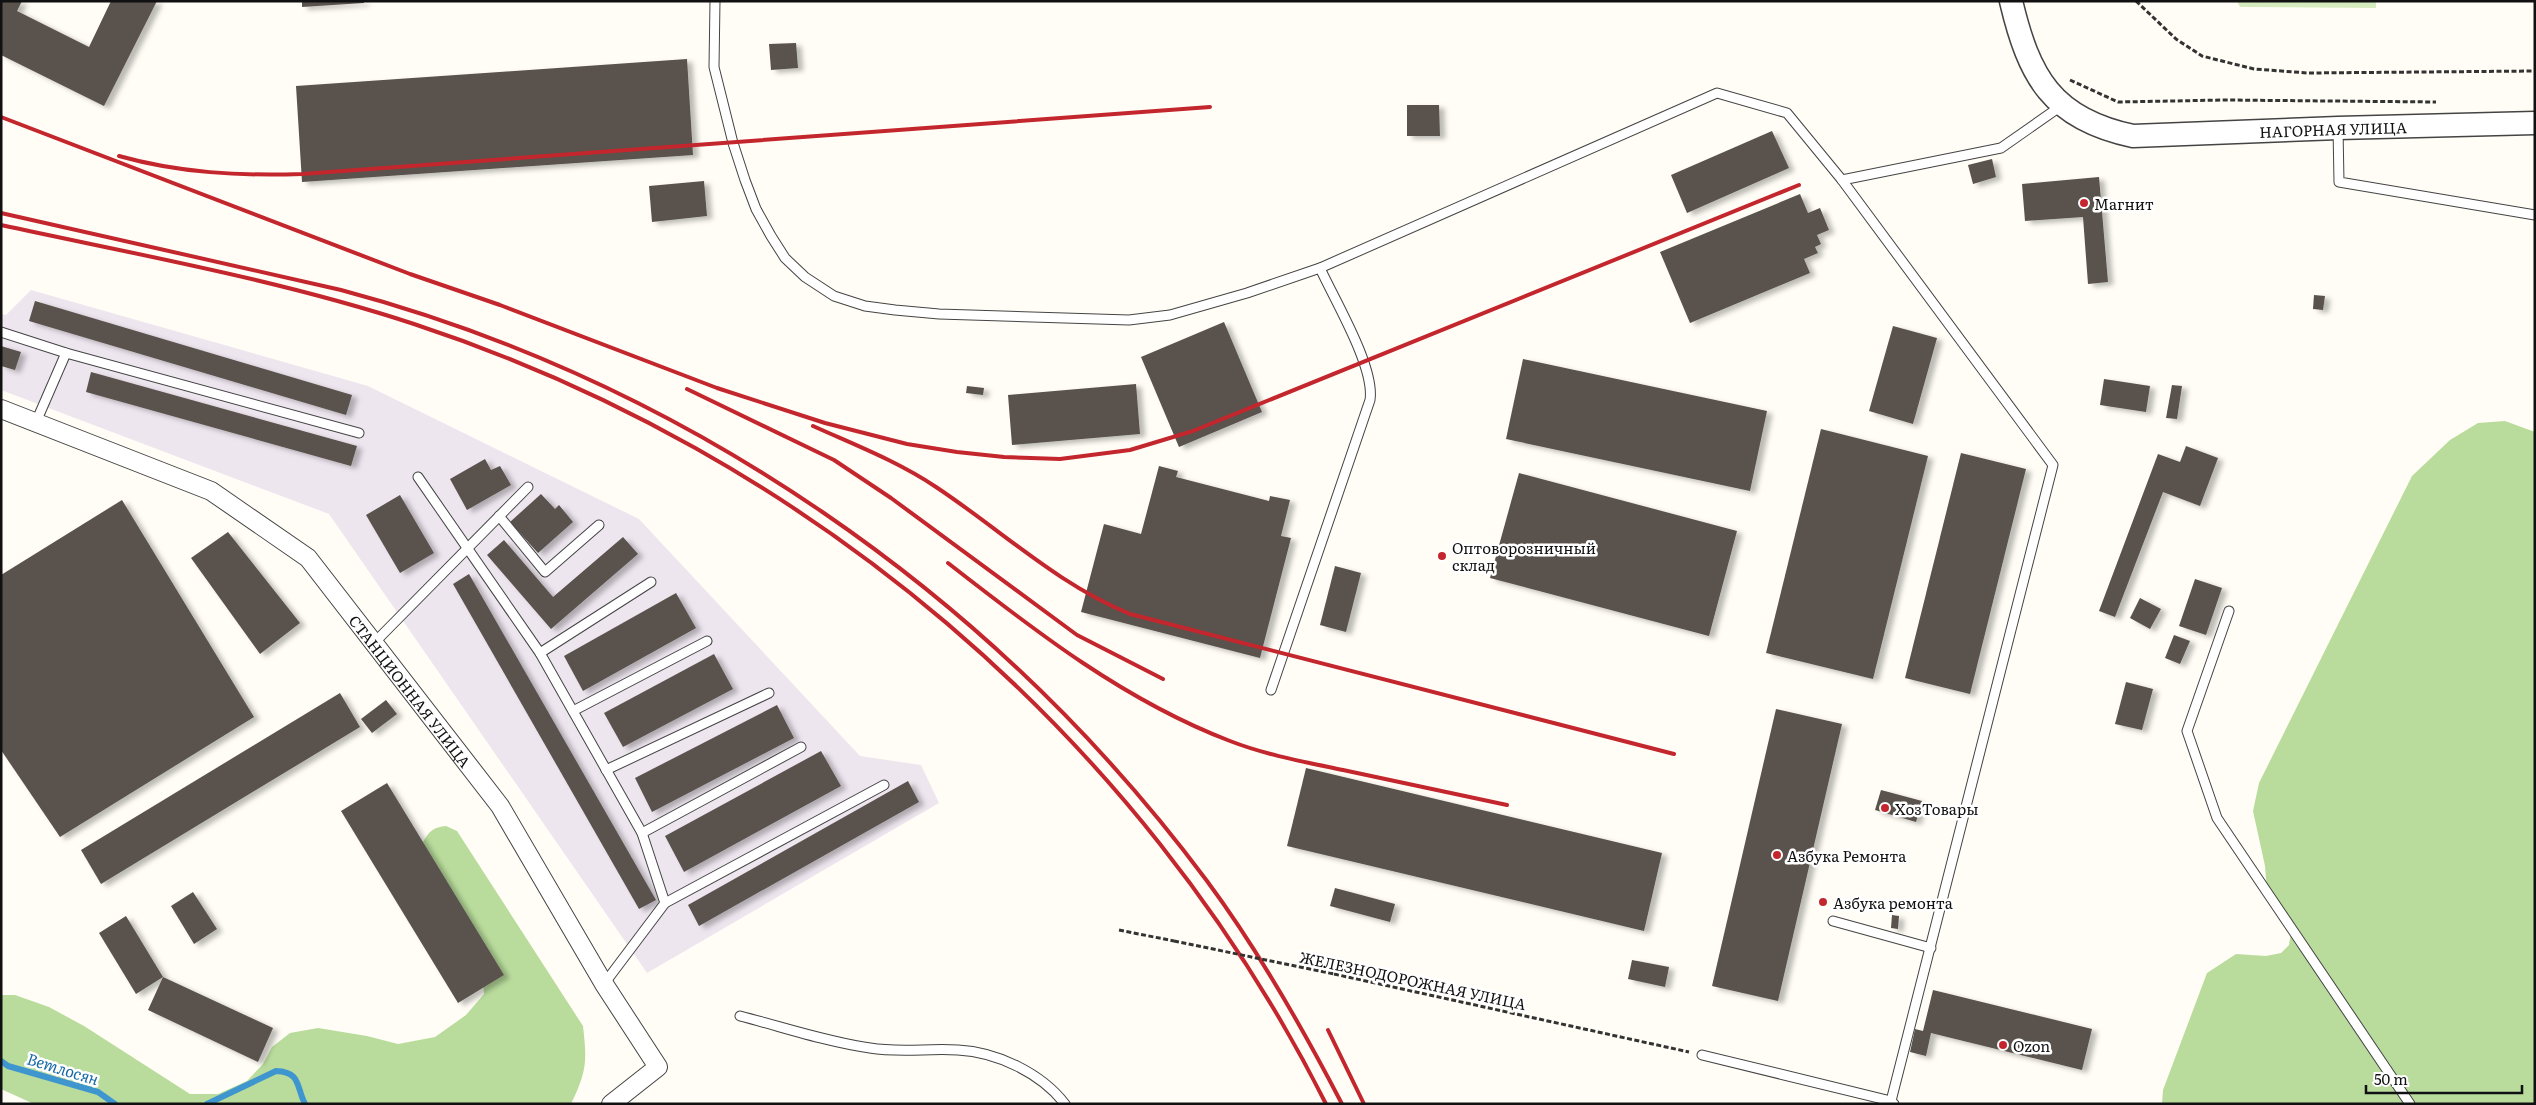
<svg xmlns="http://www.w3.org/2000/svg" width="2536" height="1105" font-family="Literata,serif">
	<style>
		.industrial { fill: #eee6ef }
		.green { fill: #d5ebbd }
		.forest { fill: #b9dc9c }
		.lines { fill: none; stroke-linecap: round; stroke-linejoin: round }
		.stream { stroke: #3f96cf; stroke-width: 6 }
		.building { fill: #5a524d; filter: url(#shadow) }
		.service-casing { stroke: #444; stroke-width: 11 }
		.minor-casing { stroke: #444; stroke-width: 20 }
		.tertiary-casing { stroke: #444; stroke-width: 25 }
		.path { stroke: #333; stroke-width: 3; stroke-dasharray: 5 2.5; stroke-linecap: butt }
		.service { stroke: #fff; stroke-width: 9 }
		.minor { stroke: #fff; stroke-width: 18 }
		.tertiary { stroke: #fff; stroke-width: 22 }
		.rail { stroke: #c4262e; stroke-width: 4 }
		.path-bridge { stroke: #333; stroke-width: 3; stroke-dasharray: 5 2.5; stroke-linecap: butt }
		.poi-dot { fill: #c4262e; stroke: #fff; stroke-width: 2 }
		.labels { text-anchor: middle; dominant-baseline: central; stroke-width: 5; stroke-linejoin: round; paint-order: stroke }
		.street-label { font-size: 15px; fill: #111; stroke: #fff }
		.poi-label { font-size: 15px; fill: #111; stroke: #fff; text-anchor: start }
		.water-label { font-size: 16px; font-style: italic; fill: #1768a6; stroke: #fff }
	</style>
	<defs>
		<filter id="shadow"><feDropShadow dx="5.5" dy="3" stdDeviation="2.5" flood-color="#0004"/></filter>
	</defs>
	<rect width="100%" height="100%" fill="#fffdf5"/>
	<polygon class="industrial" points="31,290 368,386 639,519 860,756 921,765 939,803 647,973 329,514 1,390 1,314 6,315"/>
	<polygon class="green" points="2237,1 2376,1 2376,8 2240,7"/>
	<g class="forest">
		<polygon points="2505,421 2535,432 2535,1104 2162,1104 2163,1090 2207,973 2236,954 2266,956 2281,953 2289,945 2292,925 2267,891 2265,866 2253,811 2259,783 2412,476 2450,440 2478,423"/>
		<path d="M446 826 457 831 583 1026C587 1061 587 1071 571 1104H34L1 1089V995H15L49 1007 84 1026 190 1094H218L247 1081 263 1064 272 1047 290 1033 318 1028 367 1036 398 1044 435 1037 466 1015 484 994 482 971 423 842C429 831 434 827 446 826Z"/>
	</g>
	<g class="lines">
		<g class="stream">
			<polyline points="1,1061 8,1066 98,1092 115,1104"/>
			<path d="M207 1104 276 1071C301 1072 296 1086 305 1104"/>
		</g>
	</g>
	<g class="building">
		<polygon points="1,1 22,1 17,11 89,47 111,1 157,1 104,106 1,55"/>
		<polygon points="302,1 364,1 364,3 302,7"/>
		<polygon points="796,43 798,68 771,70 769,44"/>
		<polygon points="687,59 693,155 302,182 296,86"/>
		<polygon points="1407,105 1439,105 1440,136 1407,136"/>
		<polygon points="1772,131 1789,168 1687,213 1671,175"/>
		<polygon points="1992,159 1996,177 1973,184 1968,165"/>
		<polygon points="2099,177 2108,282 2088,284 2083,217 2025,221 2022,184"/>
		<polygon points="704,181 707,216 652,222 649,186"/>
		<polygon points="1800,194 1808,213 1820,208 1829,230 1817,235 1821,244 1815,247 1818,253 1804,259 1810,273 1690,323 1660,252"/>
		<polygon points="2314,295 2325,296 2323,310 2313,309"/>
		<polygon points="35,301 352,395 346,415 29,321"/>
		<polygon points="1224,322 1262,412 1179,447 1141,357"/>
		<polygon points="1893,326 1937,338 1913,424 1869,411"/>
		<polygon points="1,346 21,352 15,370 1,366"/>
		<polygon points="1523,359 1767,411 1750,491 1506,439"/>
		<polygon points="91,372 357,446 351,466 86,392"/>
		<polygon points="2104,379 2150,386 2146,412 2100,405"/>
		<polygon points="1136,384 1140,434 1012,445 1008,395"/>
		<polygon points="2172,385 2182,386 2177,419 2166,418"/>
		<polygon points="967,386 984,388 983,395 966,393"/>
		<polygon points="1821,429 1928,456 1873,679 1766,653"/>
		<polygon points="2186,446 2218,458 2200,506 2163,492 2115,617 2099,611 2158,454 2180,462"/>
		<polygon points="1961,453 2026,469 1970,694 1905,678"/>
		<polygon points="485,459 491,470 500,466 511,485 467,510 450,479"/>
		<polygon points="1159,466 1178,471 1176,477 1269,501 1270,496 1290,500 1281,536 1291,538 1260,658 1081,612 1104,524 1141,534"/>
		<polygon points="1519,473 1737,531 1709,636 1490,578"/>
		<polygon points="541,494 555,509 559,505 573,522 538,553 510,522"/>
		<polygon points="400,495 434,553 400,573 366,515"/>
		<polygon points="122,500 254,717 60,837 1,750 1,575"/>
		<polygon points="228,532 300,623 260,654 191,558"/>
		<polygon points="623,537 638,554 551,629 487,555 504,540 553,597"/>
		<polygon points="1335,566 1361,573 1346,632 1320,625"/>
		<polygon points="469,574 656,900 639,909 453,584"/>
		<polygon points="2195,579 2222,588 2206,635 2179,626"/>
		<polygon points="676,593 696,628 583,691 564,656"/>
		<polygon points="2140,598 2161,609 2150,629 2130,618"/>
		<polygon points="2174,635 2190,641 2180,664 2165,658"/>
		<polygon points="714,654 733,689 623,747 604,713"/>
		<polygon points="2126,682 2153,689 2142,730 2115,724"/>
		<polygon points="340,693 360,727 101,884 81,850"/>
		<polygon points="386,700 397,714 372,733 361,719"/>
		<polygon points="777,705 794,738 652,812 635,778"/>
		<polygon points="1776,709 1842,724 1778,1001 1712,986"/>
		<polygon points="821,751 841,786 684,872 665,836"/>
		<polygon points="1306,768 1662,853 1644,931 1287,846"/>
		<polygon points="908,781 919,802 699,926 688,905"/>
		<polygon points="387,783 504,975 458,1003 341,811"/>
		<polygon points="1881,790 1922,801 1916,822 1875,810"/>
		<polygon points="1335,888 1395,904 1390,922 1330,906"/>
		<polygon points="193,892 217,929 194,944 171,906"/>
		<polygon points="1892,915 1899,916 1898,929 1891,928"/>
		<polygon points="126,916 163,977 136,994 99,933"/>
		<polygon points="1632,960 1669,967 1665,987 1628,979"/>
		<polygon points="163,977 273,1028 258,1062 148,1010"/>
		<polygon points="1933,990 2092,1029 2082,1070 1931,1033 1926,1056 1910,1052 1915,1029 1923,1031"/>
	</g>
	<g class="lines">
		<g class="service-casing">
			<g id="service">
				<polyline points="715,1 714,67 733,143 745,180 756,209 771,236 785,258 805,277 834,296 865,306 895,310 939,314 1129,320 1170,315 1247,293 1320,268 1717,93 1787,113 1842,180 2053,465 1891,1101"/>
				<polyline points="2338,128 2339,182 2535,215"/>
				<polyline points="1842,180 2001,148 2061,106"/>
				<polyline points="1,332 66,353 359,433"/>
				<polyline points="36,422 66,353"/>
				<polyline points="418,477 540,653 642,833 665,903 604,984"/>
				<polyline points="499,516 545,572 599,525"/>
				<polyline points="2229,611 2187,731 2217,818 2410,1104"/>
				<polyline points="374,643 528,487"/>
				<polyline points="540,653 651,582"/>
				<path d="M1271 690 1370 400C1375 367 1335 301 1320 268"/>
				<polyline points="573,711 707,641"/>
				<polyline points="606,770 769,693"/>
				<polyline points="642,833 801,747"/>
				<polyline points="665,903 884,785"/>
				<polyline points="1833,921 1931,948"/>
				<path d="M740 1016C783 1027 827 1042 870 1048 900 1053 929 1048 958 1050 997 1052 1041 1073 1065 1104"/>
				<polyline points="1702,1055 1891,1101 1894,1104"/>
			</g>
		</g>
		<g class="minor-casing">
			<g id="minor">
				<path id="s1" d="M1 409 211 491 308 558 500 806 604 984 658 1067 611 1104"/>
			</g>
		</g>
		<g class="tertiary-casing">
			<g id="tertiary">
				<path id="s2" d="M2011 1C2029 77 2052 119 2133 136L2338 128 2535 123"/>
			</g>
		</g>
		<g class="path">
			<polyline points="2136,1 2176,39 2202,56 2254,69 2308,73 2535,71"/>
			<polyline points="2070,80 2118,102 2225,100 2436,102"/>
			<polyline points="1119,930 1174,941"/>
			<polyline points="1334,974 1689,1052"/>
		</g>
		<use href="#service" class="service"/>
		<use href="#minor" class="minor"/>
		<use href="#tertiary" class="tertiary"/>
		<g class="rail">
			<polyline points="1,117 410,274 500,305 717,388 825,423 907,444 957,452 1004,457 1060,459 1130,450 1193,431 1799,185"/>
			<path d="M119 156C179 173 240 176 302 174L1210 107"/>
			<path d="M1 213 341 290C686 382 994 595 1207 881 1259 951 1302 1027 1342 1104"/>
			<path d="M1 225C139 255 280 280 414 324 806 453 1140 734 1326 1104"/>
			<polyline points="687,389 834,460 891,498 1077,635 1163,679"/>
			<path d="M813 426C855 445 897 461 936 487 1001 530 1057 584 1130 614L1674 754"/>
			<path d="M948 563C1035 631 1125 701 1230 741 1266 755 1305 762 1343 770 1398 782 1452 793 1507 805"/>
			<polyline points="1328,1030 1364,1104"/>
		</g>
		<polyline class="path-bridge" points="1174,941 1334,974"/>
	</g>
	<g class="poi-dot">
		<circle cx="2084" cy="203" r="5"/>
		<circle cx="1442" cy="556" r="5"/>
		<circle cx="1885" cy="808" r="5"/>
		<circle cx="1777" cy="855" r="5"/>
		<circle cx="1823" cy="902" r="5"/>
		<circle cx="2003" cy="1045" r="5"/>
	</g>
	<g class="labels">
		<g class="street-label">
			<text stroke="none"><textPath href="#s2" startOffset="396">НАГОРНАЯ УЛИЦА</textPath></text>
			<text stroke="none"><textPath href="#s1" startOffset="511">СТАНЦИОННАЯ УЛИЦА</textPath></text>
			<text transform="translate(1413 980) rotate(12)">ЖЕЛЕЗНОДОРОЖНАЯ УЛИЦА</text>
		</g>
		<g class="poi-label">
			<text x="2094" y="203">Магнит</text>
			<text x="1452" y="547">Оптоворозничный<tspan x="1452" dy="17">склад</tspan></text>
			<text x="1895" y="808">ХозТовары</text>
			<text x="1787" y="855">Азбука Ремонта</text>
			<text x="1833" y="902">Азбука ремонта</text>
			<text x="2013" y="1045">Ozon</text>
		</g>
		<g class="water-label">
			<text transform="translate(63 1068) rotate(17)">Ветлосян</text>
		</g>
	</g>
	<rect width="2536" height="1105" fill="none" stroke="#111111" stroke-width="5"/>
	<path d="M2366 1085v8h156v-8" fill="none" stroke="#111111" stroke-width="2.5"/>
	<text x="2374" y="1085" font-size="15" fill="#111111" stroke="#ffffff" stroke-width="4" paint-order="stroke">50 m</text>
</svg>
